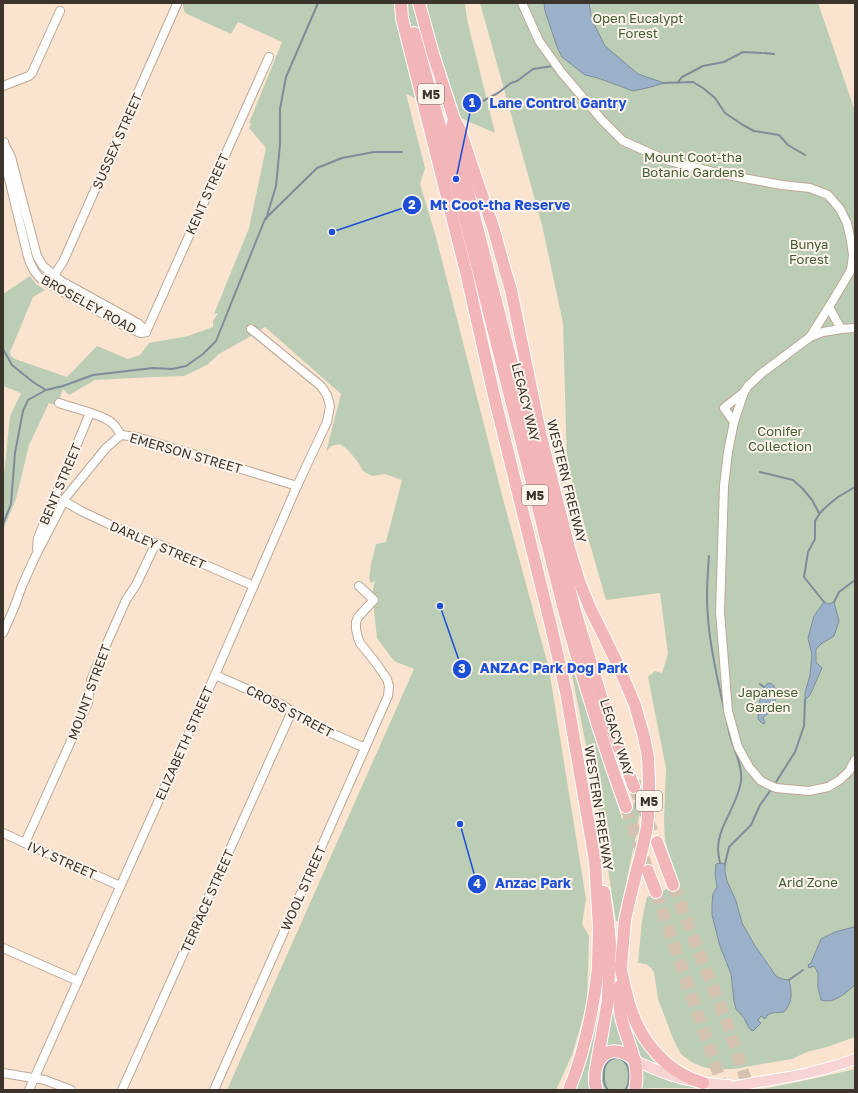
<svg xmlns="http://www.w3.org/2000/svg" width="858" height="1093" font-family="'Golos Text',sans-serif">
	<style>
		.green { fill: #bccdb5 }
		.water { fill: #9bb1c9; stroke: #7e8c9a }
		.lines { fill: none; stroke-linecap: round; stroke-linejoin: round }
		.stream { stroke: #7e8c9a; stroke-width: 2 }
		.highway-tunnel { stroke: #d4c1af; stroke-width: 12; stroke-dasharray: 12 6; stroke-linecap: butt }
		.minor-casing { stroke: #bca895; stroke-width: 10 }
		.major-casing { stroke: #fff; stroke-width: 12 }
		.highway-casing { stroke: #fff; stroke-width: 14 }
		.minor { stroke: #fff; stroke-width: 8 }
		.major { stroke: #f7d3d4; stroke-width: 10 }
		.highway { stroke: #f2b5b8; stroke-width: 12 }
		.labels { text-anchor: middle; dominant-baseline: central; stroke-width: 4; stroke-linejoin: round; paint-order: stroke }
		.shield { fill: #fdf4ec; stroke: #766e66; stroke-width: 1 }
		.shield-label { font-size: 12px; font-weight: bold; fill: #3c342c }
		.park-label { font-size: 13px; fill: #425e34; stroke: #fdf4ec }
		.street-label { font-size: 13px; fill: #3c342c; stroke: #fdf4ec }
		.leader { fill: none; stroke: #1d4ed8; stroke-width: 1.5 }
		.callout-dot { fill: #1d4ed8; stroke: #fdf4ec; stroke-width: 1.5 }
		.mark-label { font-size: 12px; text-anchor: middle; font-weight: bold; fill: #fff }
		.callout-label { font-size: 14px; text-anchor: middle; font-weight: bold; fill: #1d4ed8; stroke: #fdf4ec; stroke-width: 4; stroke-linejoin: round; paint-order: stroke }
	</style>
	<rect width="100%" height="100%" fill="#fae4d0"/>
	<g class="green">
		<polygon points="182,3 465,3 467,19 495,133 406,94 425,168 420,184 436,237 503,499 549,669 586,899 582,924 589,936 587,1004 572,1055 556,1090 227,1090 414,669 394,661 377,638 372,593 375,581 371,583 369,579 371,564 376,544 386,542 402,480 385,474 372,476 363,471 358,462 347,449 340,444 331,446 326,452 341,394 265,327 251,336 219,354 207,365 184,376 154,377 95,380 69,395 63,389 57,406 49,403 29,445 16,499 3,530 3,484 10,416 21,393 3,386 3,294 30,276 36,284 45,290 33,297 10,352 11,356 15,359 67,377 97,346 128,359 140,355 149,343 188,336 213,327 213,321 218,313 214,314 249,228 266,148 249,128 251,124 249,123 282,42 238,22 231,34 185,13"/>
		<polygon points="480,3 818,3 855,111 855,1037 827,1047 807,1052 792,1059 733,1069 712,1069 703,1067 693,1063 681,1054 674,1041 658,999 654,972 651,968 646,964 638,963 642,920 647,897 679,884 665,841 664,820 666,768 648,677 655,671 662,673 668,654 660,593 606,600 567,464 563,323 542,225"/>
		<path d="M572 659 591 725 622 819C634 810 638 795 639 780H641L640 808 637 831 618 921H616L598 804 569 660Z"/>
		<polygon points="615,952 617,972 616,1001 629,1051 604,1050"/>
		<polygon points="625,1003 675,1072 645,1061 640,1057 628,1028"/>
		<polygon points="598,1010 600,1010 601,1011 591,1090 575,1090 579,1079 592,1037"/>
		<polygon points="609,1057 626,1058 632,1068 629,1090 603,1090 601,1083 601,1067"/>
		<polygon points="642,1066 703,1088 652,1088 641,1089"/>
		<polygon points="855,1069 855,1090 758,1090 821,1077"/>
	</g>
	<g class="water">
		<polygon points="544,3 589,3 592,20 605,46 638,74 664,83 651,87 633,91 598,78 585,75 562,57 557,47 545,11"/>
		<polygon points="824,602 829,604 834,602 839,621 834,636 821,644 816,649 816,662 822,668 810,695 805,700 805,693 810,675 812,655 808,638 814,616"/>
		<path d="M768 683C771 684 772 683 774 686 776 689 776 706 773 709 770 713 766 714 763 718L765 723 763 724 758 719C759 709 759 689 768 683Z"/>
		<path d="M722 863 725 864V872L727 881 736 901 742 923 755 946 776 976 782 979 789 980C792 994 793 1001 784 1012 776 1013 769 1011 765 1019L761 1016 758 1020 761 1023 753 1031 751 1030 749 1028 744 1018 736 1009 734 1001 731 974 720 946 712 915V904L713 894 717 887 715 874 716 864Z"/>
		<path d="M855 925V985C845 993 835 1004 821 1000 820 994 817 988 818 983 818 974 819 974 814 966L809 968 808 965 811 963 821 939 835 932 854 927Z"/>
	</g>
	<g class="lines">
		<g class="stream">
			<polyline points="764,53 774,54"/>
			<polyline points="678,82 682,77 703,66 724,62 743,52 762,53"/>
			<polyline points="662,83 693,82 703,88 715,98 725,113 743,125 754,131 779,135 788,145 805,155"/>
			<polyline points="479,103 498,93 511,83 517,81 533,69 553,66"/>
			<polyline points="266,219 276,186 280,144 280,109 286,77 318,3"/>
			<polyline points="3,349 12,365 33,382 46,390"/>
			<polyline points="760,472 793,480 803,489 812,500 819,513"/>
			<polyline points="3,524 11,504 15,453 23,411 28,400 46,390 63,386 93,375 153,368 172,369 186,366 203,354 216,341 265,219 317,168 342,158 374,152 402,152"/>
			<path d="M709 556C708 569 707 583 707 596 707 634 716 672 724 709"/>
			<polyline points="824,602 804,577 808,552 815,539 815,521 820,513 827,506 838,497 855,487"/>
			<polyline points="834,602 839,592 855,580"/>
			<polyline points="760,684 764,687"/>
			<polyline points="776,782 795,752 804,726 805,700"/>
			<path d="M720 863C719 858 718 853 718 848 719 824 738 805 741 781 743 769 735 751 731 739 729 733 728 727 727 721"/>
			<polyline points="725,864 729,847 751,825 760,805 770,791"/>
			<polyline points="789,980 803,970"/>
			<path d="M608 1090C603 1085 604 1079 604 1072 605 1053 629 1053 629 1075 629 1081 629 1085 625 1090"/>
		</g>
		<g class="highway-tunnel">
			<polyline points="634,787 657,842"/>
			<polyline points="626,807 648,871"/>
			<polyline points="673,885 730,1031 749,1090"/>
			<polyline points="656,892 724,1090"/>
		</g>
		<g class="minor-casing">
			<g id="minor">
				<polyline points="522,3 539,41 562,73 602,120 623,141 666,160 721,174 782,185 810,188 828,195 840,209 847,223 851,241 853,255 851,270 829,307"/>
				<polyline points="3,86 29,76 32,73 60,11"/>
				<path d="M4 142V158L28 257C32 269 37 278 49 284L128 328 141 333 146 332"/>
				<polyline points="4,143 11,157 37,256 43,266 61,281 139,324 146,332"/>
				<polyline points="54,275 63,262 177,4"/>
				<polyline points="855,328 841,329 823,332 810,337 762,373 748,386 744,392 734,422 728,452 724,486 720,612 728,711 738,747 749,767 761,781 776,788 809,791 828,787 840,780 849,771 855,760"/>
				<polyline points="146,332 269,57"/>
				<polyline points="810,337 829,307 841,329"/>
				<path d="M59 403C72 408 102 414 112 423 116 426 118 431 121 435L137 437 297 486"/>
				<polyline points="734,422 724,408 744,392"/>
				<polyline points="64,501 81,511 113,526 145,540 164,546 178,553 254,586"/>
				<polyline points="37,548 38,538 42,528 90,413"/>
				<polyline points="3,633 14,608 22,586 35,557 66,497 106,448 121,435"/>
				<polyline points="215,675 281,704 313,725 365,748"/>
				<polyline points="3,833 120,886"/>
				<polyline points="25,843 88,703 91,680 95,670 126,600 136,585 156,543"/>
				<polyline points="3,948 78,981"/>
				<polyline points="3,1073 45,1080 71,1090"/>
				<polyline points="29,1090 215,675 297,486 327,422 330,406 327,395 321,386 251,329"/>
				<polyline points="122,1090 292,711"/>
				<polyline points="214,1090 388,696 389,686 387,679 376,663 360,643 358,638 356,629 356,622 358,617 374,600 359,586"/>
			</g>
		</g>
		<g class="major-casing">
			<g id="major">
				<path d="M635 1061C648 1066 660 1072 673 1076 691 1082 710 1084 729 1085"/>
				<path d="M720 1090C749 1082 779 1080 808 1073 824 1069 840 1065 855 1059"/>
			</g>
		</g>
		<g class="highway-casing">
			<g id="highway">
				<polyline points="401,3 402,18 466,272 495,400 550,622 566,692 595,861 599,928 598,966"/>
				<polyline points="419,3 433,54 454,119 460,130 475,175 494,230 503,263 511,290 541,437 569,548 579,581 590,608 618,665 635,705 644,737 648,757 649,781 649,802 647,827 643,846 629,902 625,920 621,966"/>
				<path d="M414 33 455 180 477 265 564 610C582 677 602 742 626 807"/>
				<polyline points="454,119 451,131 464,176 575,611 608,719 634,787"/>
				<polyline points="657,842 673,885"/>
				<polyline points="648,871 656,892"/>
				<polyline points="604,892 608,921 610,944 609,966"/>
				<path d="M621 970C624 982 626 995 630 1006 641 1043 667 1072 703 1083"/>
				<path d="M620 986C620 996 619 1007 621 1017 627 1043 641 1063 635 1090"/>
				<path d="M597 1065C605 1046 621 1049 635 1060"/>
				<path d="M569 1090C585 1051 593 1011 598 969"/>
				<polyline points="597,1090 595,1084 595,1074 608,1000 609,970"/>
			</g>
		</g>
		<use href="#minor" class="minor"/>
		<use href="#major" class="major"/>
		<use href="#highway" class="highway"/>
	</g>
	<g class="labels">
		<g class="shield">
			<rect x="418" y="84" width="26" height="20" rx="3"/>
			<rect x="522" y="485" width="26" height="20" rx="3"/>
			<rect x="636" y="791" width="26" height="20" rx="3"/>
		</g>
		<g class="shield-label">
			<text x="431" y="94">M5</text>
			<text x="535" y="495">M5</text>
			<text x="649" y="801">M5</text>
		</g>
		<g class="park-label">
			<text x="638" y="18">Open Eucalypt<tspan x="638" dy="15">Forest</tspan></text>
			<text x="693" y="157">Mount Coot-tha<tspan x="693" dy="15">Botanic Gardens</tspan></text>
			<text x="809" y="244">Bunya<tspan x="809" dy="15">Forest</tspan></text>
			<text x="780" y="431">Conifer<tspan x="780" dy="15">Collection</tspan></text>
			<text x="768" y="692">Japanese<tspan x="768" dy="15">Garden</tspan></text>
			<text x="808" y="882">Arid Zone</text>
		</g>
		<g class="street-label">
			<text transform="translate(117 141) rotate(-66)">SUSSEX STREET</text>
			<text transform="translate(207 194) rotate(-66)">KENT STREET</text>
			<text transform="translate(89 304) rotate(29)">BROSELEY ROAD</text>
			<text transform="translate(526 402) rotate(76)">LEGACY WAY</text>
			<text transform="translate(186 453) rotate(16)">EMERSON STREET</text>
			<text transform="translate(567 481) rotate(76)">WESTERN FREEWAY</text>
			<text transform="translate(60 484) rotate(-67)">BENT STREET</text>
			<text transform="translate(158 545) rotate(23)">DARLEY STREET</text>
			<text transform="translate(89 692) rotate(-70)">MOUNT STREET</text>
			<text transform="translate(290 711) rotate(28)">CROSS STREET</text>
			<text transform="translate(617 737) rotate(72)">LEGACY WAY</text>
			<text transform="translate(184 743) rotate(-66)">ELIZABETH STREET</text>
			<text transform="translate(599 808) rotate(81)">WESTERN FREEWAY</text>
			<text transform="translate(62 860) rotate(24)">IVY STREET</text>
			<text transform="translate(303 888) rotate(-66)">WOOL STREET</text>
			<text transform="translate(207 901) rotate(-66)">TERRACE STREET</text>
		</g>
	</g>
	<path class="leader" d="M456 179L472 103M332 232L412 205M440 606L462 669M460 824L477 884"/>
	<g class="callout-dot">
		<circle cx="456" cy="179" r="4"/>
		<circle cx="332" cy="232" r="4"/>
		<circle cx="440" cy="606" r="4"/>
		<circle cx="460" cy="824" r="4"/>
		<circle cx="472" cy="103" r="10"/>
		<circle cx="412" cy="205" r="10"/>
		<circle cx="462" cy="669" r="10"/>
		<circle cx="477" cy="884" r="10"/>
	</g>
	<g class="mark-label">
		<text x="472" y="107">1</text>
		<text x="412" y="209">2</text>
		<text x="462" y="673">3</text>
		<text x="477" y="888">4</text>
	</g>
	<g class="callout-label">
		<text x="558" y="108">Lane Control Gantry</text>
		<text x="500" y="210">Mt Coot-tha Reserve</text>
		<text x="554" y="673">ANZAC Park Dog Park</text>
		<text x="533" y="888">Anzac Park</text>
	</g>
	<rect width="858" height="1093" fill="none" stroke="#3c342c" stroke-width="8"/>
</svg>
